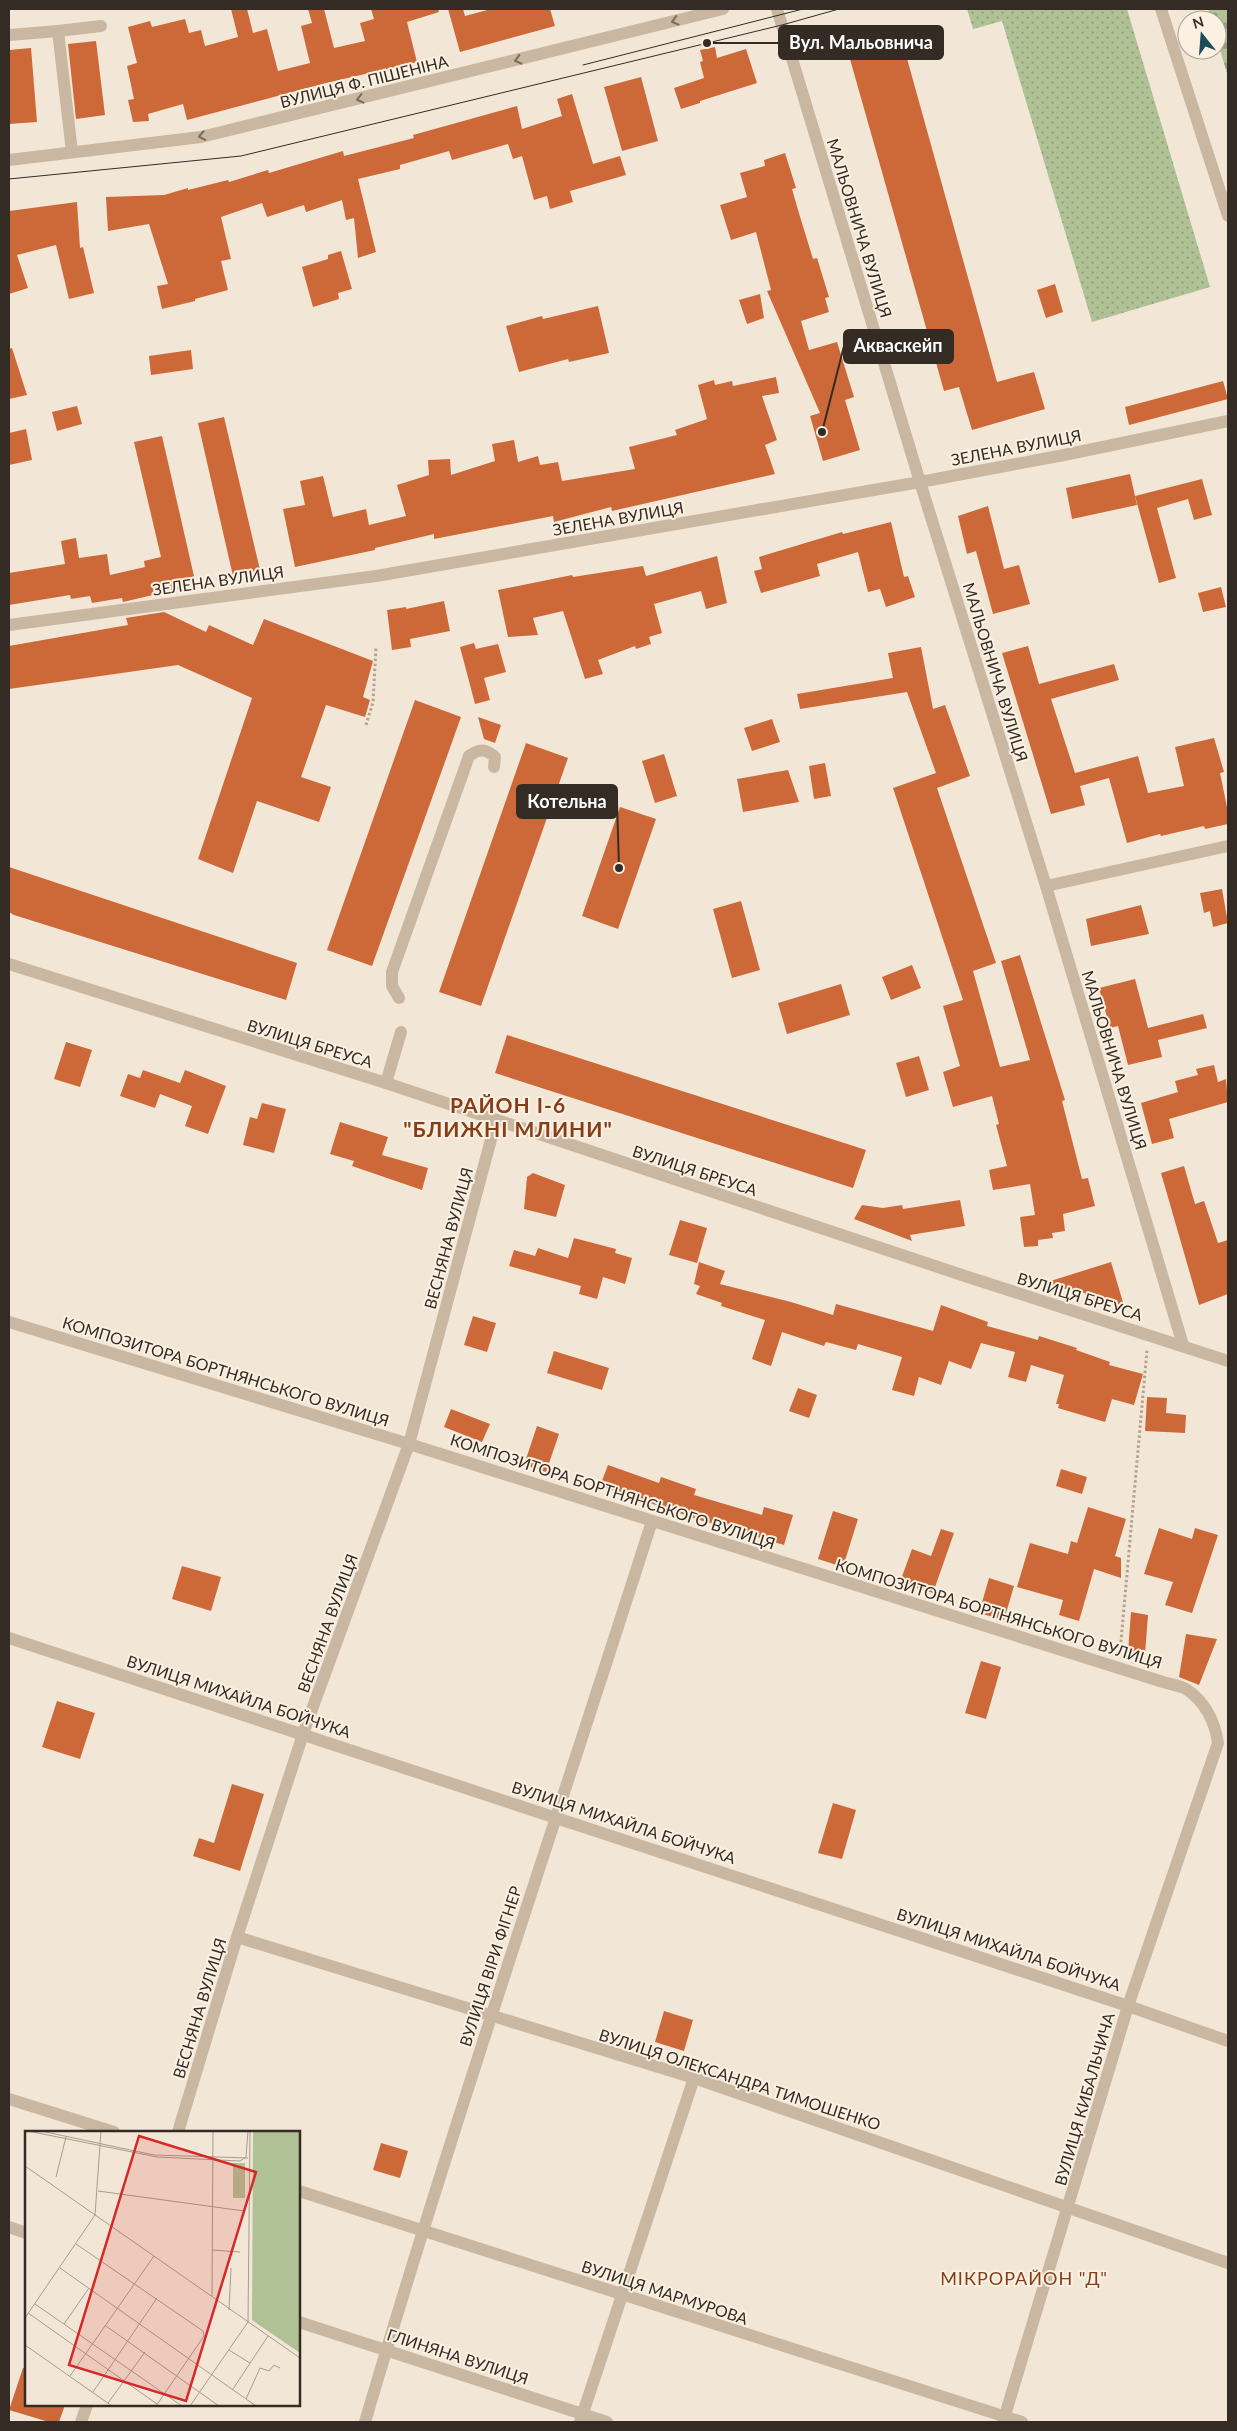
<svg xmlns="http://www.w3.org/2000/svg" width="1237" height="2431" font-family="Lato,sans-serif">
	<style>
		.grass { fill: url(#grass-dots) }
		.cemetery { fill: url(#cemetery-stones) }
		.building { fill: #cd6939 }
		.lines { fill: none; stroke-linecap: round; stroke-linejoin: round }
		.path { stroke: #b6a18c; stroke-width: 3; stroke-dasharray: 2.5 2.5; stroke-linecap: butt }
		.minor { stroke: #cab7a1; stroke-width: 12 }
		.tram { stroke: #342b24; stroke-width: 1 }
		.oneway { stroke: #786a5c }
		.labels { text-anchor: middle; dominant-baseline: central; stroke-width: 4; stroke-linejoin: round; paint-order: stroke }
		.street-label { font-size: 16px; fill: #342b24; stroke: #faf1e2 }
		.neighbourhood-label { font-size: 18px; letter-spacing: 1px; fill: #873d1a; stroke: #faf1e2 }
		.district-label { font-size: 21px; font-weight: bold; letter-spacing: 1px; fill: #873d1a; stroke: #faf1e2 }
		.inset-road { fill: none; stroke: #a69c8f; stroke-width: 1 }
		.view { fill: #d62828; fill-opacity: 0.15; stroke: #d62828; stroke-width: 2.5 }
		.inset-edge { fill: none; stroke: #342b24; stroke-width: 2.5 }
		.leader { fill: none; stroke: #342b24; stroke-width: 2 }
		.callout-dot { fill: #342b24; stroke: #faf1e2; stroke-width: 2 }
		.callout { fill: #342b24; stroke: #342b24; stroke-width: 2 }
		.callout-label { font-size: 18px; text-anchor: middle; font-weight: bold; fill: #fff }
	</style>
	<defs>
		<pattern id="grass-dots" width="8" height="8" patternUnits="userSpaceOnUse" patternTransform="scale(1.25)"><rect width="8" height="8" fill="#afc195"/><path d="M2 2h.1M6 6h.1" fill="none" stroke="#8f9d79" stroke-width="1.8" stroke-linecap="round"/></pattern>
		<pattern id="cemetery-stones" width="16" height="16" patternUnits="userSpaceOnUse" patternTransform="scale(1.25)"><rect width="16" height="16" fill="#afc195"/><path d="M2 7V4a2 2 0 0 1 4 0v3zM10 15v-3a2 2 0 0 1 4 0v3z" fill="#8f9d79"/></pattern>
	</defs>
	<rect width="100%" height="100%" fill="#f2e7d6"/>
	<polygon class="grass" points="967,9 1127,9 1210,287 1092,322 1002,21 973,29"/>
	<polygon class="cemetery" points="1208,9 1228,9 1228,77 1217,39 1217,20 1211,20"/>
	<g class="building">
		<polygon points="231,9 247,9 253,33 267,29 278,71 310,63 301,26 312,23 308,9 324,9 334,48 365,41 360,23 374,19 371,9 438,9 439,12 407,22 417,62 326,83 187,120 183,104 148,114 149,121 133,122 128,100 134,99 127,66 137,63 128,27 150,21 152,27 185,19 189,33 201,30 205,46 238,37"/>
		<polygon points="448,9 463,9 465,16 491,9 550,9 555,26 460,52"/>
		<polygon points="901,37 997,382 1034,372 1045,409 972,430 959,387 944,391 848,52"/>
		<polygon points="96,41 105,115 76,119 68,44"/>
		<polygon points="715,47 717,58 746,49 757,83 700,101 700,103 681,109 674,88 704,78 700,62 703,61 700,50"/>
		<polygon points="31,48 37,122 9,124 9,50"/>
		<polygon points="641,77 658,141 622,151 604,87"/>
		<polygon points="572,94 593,164 620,156 626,175 570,191 573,202 550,209 547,196 534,200 522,156 513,159 508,144 452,160 449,151 400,165 400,169 358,179 376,252 358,258 354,218 346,220 342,200 306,212 304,205 267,217 262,203 221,217 231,259 221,261 228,290 195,299 195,301 162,309 157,286 168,284 149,224 108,231 106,197 164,195 188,188 188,190 228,180 229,182 268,170 269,173 343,151 344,156 414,138 413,135 517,106 522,129 562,116 557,99"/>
		<polygon points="785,153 796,188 792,189 798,210 813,259 817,258 829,297 825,298 829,312 801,321 809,350 837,342 854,397 845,400 860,450 823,461 810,416 820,413 767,291 771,290 756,232 731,240 720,205 747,197 740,173 765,166 764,160"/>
		<polygon points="77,202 80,248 83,247 94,293 69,299 56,245 17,255 28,288 9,294 9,211"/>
		<polygon points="341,251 352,289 338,293 339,299 313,307 302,267 328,259 328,255"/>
		<polygon points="1055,284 1063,312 1046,318 1037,290"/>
		<polygon points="760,294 764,318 747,324 739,300"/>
		<polygon points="598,306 609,353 569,362 568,359 519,372 506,326 542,316 543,319"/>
		<polygon points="12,348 27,395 9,399 9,349"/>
		<polygon points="191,350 193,369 151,375 149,356"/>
		<polygon points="776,377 779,393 762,396 777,440 765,445 775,474 612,511 611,507 554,522 553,516 434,539 434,534 375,548 375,550 295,567 283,509 305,505 300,481 323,476 333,517 366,509 369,525 406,516 397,485 429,475 428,460 450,459 451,475 495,461 492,444 514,440 518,462 538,456 540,465 558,462 562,481 635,469 629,447 677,435 675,430 707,419 698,385 714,380 715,385 732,381 733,386"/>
		<polygon points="1223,381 1228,399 1129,425 1125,407"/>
		<polygon points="77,406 82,424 57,431 52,412"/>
		<polygon points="224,417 260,570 233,576 198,423"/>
		<polygon points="26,429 32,460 9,465 9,433"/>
		<polygon points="162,436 196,585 123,602 122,598 92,603 90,596 71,599 70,595 9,605 9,573 65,564 61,541 76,538 79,558 107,554 110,575 145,567 144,561 161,557 134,442"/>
		<polygon points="1130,474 1137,505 1072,519 1066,488"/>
		<polygon points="1202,479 1212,515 1194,520 1188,499 1157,508 1176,578 1159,583 1135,496"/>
		<polygon points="988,506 1004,569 1019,565 1030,604 993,614 976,551 967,554 958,516"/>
		<polygon points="891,522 904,577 908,576 915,597 886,607 880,589 868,592 858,552 817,564 820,576 761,593 754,571 762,569 759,557 842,532 843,534"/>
		<polygon points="717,556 727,603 706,609 701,591 654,604 662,633 649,637 651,644 636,649 635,646 598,660 603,674 585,679 563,611 533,618 538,635 508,637 498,590 572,575 573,577 643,566 646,576"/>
		<polygon points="1221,587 1226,607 1203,612 1198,593"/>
		<polygon points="444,601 450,631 410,639 411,647 392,650 387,610 406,607 406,609"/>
		<polygon points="164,612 206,632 209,625 253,645 264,619 373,661 363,697 370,700 365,717 326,705 301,777 331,787 319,822 257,801 233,873 198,859 252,698 178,665 9,689 9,646 128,625 126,618"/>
		<polygon points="474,643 476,649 498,644 506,672 484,678 490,700 475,704 460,647"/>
		<polygon points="1028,646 1039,684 1114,664 1119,680 1051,699 1075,773 1138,756 1148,793 1184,786 1175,747 1214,738 1224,772 1220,773 1228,812 1228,824 1205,829 1204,826 1161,836 1160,834 1127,843 1109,778 1080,786 1085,805 1051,814 1002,653"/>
		<polygon points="921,647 933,709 945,705 970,776 937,788 996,963 973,971 1000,1067 1030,1060 1001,961 1020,955 1065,1100 1062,1101 1082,1179 1088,1178 1095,1206 1063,1214 1065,1231 1052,1233 1053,1238 1038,1240 1038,1246 1024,1247 1020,1217 1035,1215 1030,1184 993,1190 989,1170 1007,1166 996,1125 999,1124 992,1096 953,1107 943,1072 960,1066 943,1006 963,1000 893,788 936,773 907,692 800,709 797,694 893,678 888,653"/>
		<polygon points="415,700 461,717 372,966 327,950"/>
		<polygon points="478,717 501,725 495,743 484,739"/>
		<polygon points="772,719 780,742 752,751 744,728"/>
		<polygon points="526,743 568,758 481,1006 439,992"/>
		<polygon points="664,754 677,796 655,803 642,761"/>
		<polygon points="825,763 831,796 814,799 809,766"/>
		<polygon points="788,770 799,802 743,812 737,779"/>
		<polygon points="620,807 656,819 618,929 582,916"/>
		<polygon points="9,867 297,963 286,1000 14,915 9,912"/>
		<polygon points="1222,889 1228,923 1213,927 1210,911 1204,913 1200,893"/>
		<polygon points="741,901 760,970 732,978 713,909"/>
		<polygon points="1141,905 1149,934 1091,946 1086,919"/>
		<polygon points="912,965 921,988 891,1000 882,977"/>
		<polygon points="1135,979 1148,1028 1203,1014 1207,1028 1158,1040 1162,1057 1128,1065 1118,1026 1110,1028 1099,988"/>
		<polygon points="841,984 850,1015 787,1034 778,1003"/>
		<polygon points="507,1035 866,1150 853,1188 495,1073"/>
		<polygon points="66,1042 92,1050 80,1087 54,1079"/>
		<polygon points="919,1056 929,1090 906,1097 896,1063"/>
		<polygon points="1214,1065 1218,1082 1226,1079 1228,1102 1169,1119 1174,1138 1152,1144 1141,1103 1178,1092 1175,1081 1198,1075 1196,1069"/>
		<polygon points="143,1070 180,1083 185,1070 226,1086 208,1134 185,1126 192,1106 160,1094 155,1108 120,1096 128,1074 140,1078"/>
		<polygon points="262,1103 286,1109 274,1153 243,1145 250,1117 257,1119"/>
		<polygon points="340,1122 388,1137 382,1155 428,1168 422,1190 352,1166 354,1161 330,1154"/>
		<polygon points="1184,1166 1195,1204 1204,1201 1218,1243 1228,1240 1228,1294 1199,1305 1161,1173"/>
		<polygon points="533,1173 565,1185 556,1217 524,1209 527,1177"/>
		<polygon points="960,1200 965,1226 910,1235 912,1241 854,1219 862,1205 883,1208 902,1205 903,1209"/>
		<polygon points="680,1220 707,1228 697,1263 669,1255"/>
		<polygon points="574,1238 616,1249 615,1253 632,1258 625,1284 603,1277 597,1299 579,1294 581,1286 509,1266 514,1250 535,1256 538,1248 568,1258"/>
		<polygon points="699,1262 725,1271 720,1284 791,1302 833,1315 836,1304 933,1331 941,1305 988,1322 987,1326 1038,1340 1039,1336 1077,1348 1076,1350 1110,1362 1109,1365 1143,1374 1134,1405 1112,1399 1105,1422 1058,1408 1059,1404 1056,1404 1064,1375 1031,1365 1026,1382 1008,1377 1015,1352 981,1343 971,1369 949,1361 941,1385 919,1377 914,1396 892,1390 902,1357 858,1344 856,1350 826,1342 824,1346 782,1332 771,1366 752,1359 765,1320 721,1306 722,1303 696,1294 700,1286 694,1284"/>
		<polygon points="1111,1262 1125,1309 1086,1297 1085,1293 1041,1284"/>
		<polygon points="473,1316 496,1323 487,1352 464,1345"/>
		<polygon points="554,1351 609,1368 602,1390 547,1373"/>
		<polygon points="798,1388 817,1395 809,1418 789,1411"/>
		<polygon points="1147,1397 1167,1398 1166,1413 1186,1415 1185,1433 1145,1431"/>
		<polygon points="451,1409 490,1424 482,1442 444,1427"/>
		<polygon points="537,1426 559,1434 546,1472 524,1465"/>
		<polygon points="608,1465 659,1483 661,1477 696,1489 694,1495 762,1515 764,1507 793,1515 784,1545 703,1521 600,1486"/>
		<polygon points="1061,1469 1087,1477 1082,1494 1056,1486"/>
		<polygon points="1088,1507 1126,1519 1115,1556 1121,1558 1121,1578 1094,1569 1079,1621 1059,1615 1063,1600 1017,1587 1030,1543 1068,1554 1071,1541 1077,1543"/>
		<polygon points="833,1511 858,1519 843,1567 818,1559"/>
		<polygon points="1159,1528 1192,1539 1195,1528 1218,1535 1192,1613 1165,1605 1173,1582 1144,1574"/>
		<polygon points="941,1529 954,1533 933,1593 900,1582 912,1549 931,1556"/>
		<polygon points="182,1566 221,1577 211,1611 172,1599"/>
		<polygon points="989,1578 1014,1586 1004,1620 979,1613"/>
		<polygon points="1131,1612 1148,1615 1145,1654 1128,1652"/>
		<polygon points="1186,1634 1217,1639 1199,1685 1179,1677"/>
		<polygon points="981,1661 1001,1667 986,1719 965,1713"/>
		<polygon points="57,1701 95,1713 80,1759 42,1747"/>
		<polygon points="232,1784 264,1794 240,1871 193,1856 199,1838 214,1843"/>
		<polygon points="833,1803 856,1810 842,1859 818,1853"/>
		<polygon points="664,2011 693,2020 684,2051 655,2042"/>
		<polygon points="381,2143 408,2151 400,2178 373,2170"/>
		<polygon points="23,2368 26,2368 26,2405 65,2405 59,2422 49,2422 9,2410"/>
	</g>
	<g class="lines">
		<g class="path">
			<polyline points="366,725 373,702 376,648"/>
			<polyline points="1120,1652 1147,1350"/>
		</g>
		<g class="minor">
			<polyline points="777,9 920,482 1046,886 1183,1345"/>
			<polyline points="1161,9 1228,216"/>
			<polyline points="58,31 101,26"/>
			<polyline points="9,35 58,31 72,152"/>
			<polyline points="9,160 201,137 723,9"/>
			<polyline points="9,625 376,576 920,482 1064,455 1228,421"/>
			<polyline points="1046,886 1228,846"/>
			<polyline points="9,964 386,1083 971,1278 1228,1361"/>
			<path d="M399 998 392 986V972L469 756C479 749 485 748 495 757L494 767"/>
			<polyline points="386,1083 401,1032"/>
			<path d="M9 1322 409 1444 1163 1682C1170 1684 1180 1686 1186 1689 1205 1701 1215 1722 1218 1743L1128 2006 1003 2422"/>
			<polyline points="9,1638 1128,2006 1228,2041"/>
			<polyline points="237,1937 694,2078 1228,2263"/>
			<polyline points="9,2099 114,2132"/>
			<polyline points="178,2132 237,1937 303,1734 409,1444 496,1121"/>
			<polyline points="299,2191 1022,2422"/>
			<polyline points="9,2227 26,2233"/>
			<polyline points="299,2322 607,2422"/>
			<polyline points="81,2422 87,2405"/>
			<path d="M365 2422C454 2120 556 1822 652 1521"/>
			<polyline points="580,2422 694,2078"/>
		</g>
		<g class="tram">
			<polyline points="583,65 803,9"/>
			<polyline points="9,179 241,156 782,25 839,9"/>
		</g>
	</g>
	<defs><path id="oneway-chevron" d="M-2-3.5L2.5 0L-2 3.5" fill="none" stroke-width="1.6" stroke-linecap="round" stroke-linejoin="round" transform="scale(1.25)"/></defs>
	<g class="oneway">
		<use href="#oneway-chevron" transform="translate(675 21) rotate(165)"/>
		<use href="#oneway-chevron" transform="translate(518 60) rotate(166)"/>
		<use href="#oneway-chevron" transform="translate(360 99) rotate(166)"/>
		<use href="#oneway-chevron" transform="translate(202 136) rotate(170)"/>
	</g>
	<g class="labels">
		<g class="street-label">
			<text transform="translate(364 81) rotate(-14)">ВУЛИЦЯ Ф. ПІШЕНІНА</text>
			<text transform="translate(860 228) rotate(73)">МАЛЬОВНИЧА ВУЛИЦЯ</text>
			<text transform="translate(1016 447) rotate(-11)">ЗЕЛЕНА ВУЛИЦЯ</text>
			<text transform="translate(618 518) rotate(-10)">ЗЕЛЕНА ВУЛИЦЯ</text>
			<text transform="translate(218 580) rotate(-8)">ЗЕЛЕНА ВУЛИЦЯ</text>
			<text transform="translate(996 672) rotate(73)">МАЛЬОВНИЧА ВУЛИЦЯ</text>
			<text transform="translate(310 1043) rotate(17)">ВУЛИЦЯ БРЕУСА</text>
			<text transform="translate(1115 1060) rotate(73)">МАЛЬОВНИЧА ВУЛИЦЯ</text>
			<text transform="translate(695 1170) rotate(18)">ВУЛИЦЯ БРЕУСА</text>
			<text transform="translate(448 1238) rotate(-75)">ВЕСНЯНА ВУЛИЦЯ</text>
			<text transform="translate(1080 1296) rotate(17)">ВУЛИЦЯ БРЕУСА</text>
			<text transform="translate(226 1371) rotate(17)">КОМПОЗИТОРА БОРТНЯНСЬКОГО ВУЛИЦЯ</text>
			<text transform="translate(613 1491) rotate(18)">КОМПОЗИТОРА БОРТНЯНСЬКОГО ВУЛИЦЯ</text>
			<text transform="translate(999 1613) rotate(17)">КОМПОЗИТОРА БОРТНЯНСЬКОГО ВУЛИЦЯ</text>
			<text transform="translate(327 1623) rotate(-70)">ВЕСНЯНА ВУЛИЦЯ</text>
			<text transform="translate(239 1696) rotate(18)">ВУЛИЦЯ МИХАЙЛА БОЙЧУКА</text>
			<text transform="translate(624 1822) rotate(18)">ВУЛИЦЯ МИХАЙЛА БОЙЧУКА</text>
			<text transform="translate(1009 1949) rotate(18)">ВУЛИЦЯ МИХАЙЛА БОЙЧУКА</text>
			<text transform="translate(490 1966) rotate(-72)">ВУЛИЦЯ ВІРИ ФІГНЕР</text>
			<text transform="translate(199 2008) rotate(-73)">ВЕСНЯНА ВУЛИЦЯ</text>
			<text transform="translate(740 2079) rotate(18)">ВУЛИЦЯ ОЛЕКСАНДРА ТИМОШЕНКО</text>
			<text transform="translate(1084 2099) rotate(-74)">ВУЛИЦЯ КИБАЛЬЧИЧА</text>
			<text transform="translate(665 2292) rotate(18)">ВУЛИЦЯ МАРМУРОВА</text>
			<text transform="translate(458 2356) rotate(18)">ГЛИНЯНА ВУЛИЦЯ</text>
		</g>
		<g class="neighbourhood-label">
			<text x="1024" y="2278">МІКРОРАЙОН "Д"</text>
		</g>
		<g class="district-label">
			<text x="508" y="1104">РАЙОН І-6<tspan x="508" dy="24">"БЛИЖНІ МЛИНИ"</tspan></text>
		</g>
	</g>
	<g transform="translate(25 2131)">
		<rect width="275" height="275" fill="#f2e7d6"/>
		<path d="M205 32H220V67H208V36Z" fill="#afc195"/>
		<path d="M228 0H275V222L227 189Z" fill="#afc195"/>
		<path class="inset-road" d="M3 0 132 26 215 30 221 26 223 0M16 0 129 24 223 27M0 35 275 227M31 46 41 6M73 60 219 80M51 113 178 200 179 205 131 275M187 119 215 121M35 137 231 275M187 165 188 0M10 173 157 275M204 179 206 137M3 182 132 273M0 187 70 84 76 0M39 193 64 157M81 195 194 275M0 214 87 275M204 219 225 232M45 245 129 125M208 258 243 205M68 261 132 167M221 268 235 237 244 240 249 234 255 237M83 272 120 221M165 275 223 191 225 0"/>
		<path class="view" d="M114 5 231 41 161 270 44 234Z"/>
		<rect width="275" height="275" class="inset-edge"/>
	</g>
	<path class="leader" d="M707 43L779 43M822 432L844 346M619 868L617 802"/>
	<g class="callout-dot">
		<circle cx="707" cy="43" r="5"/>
		<circle cx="822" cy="432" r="5"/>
		<circle cx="619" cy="868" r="5"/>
	</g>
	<g class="callout">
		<rect x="779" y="26" width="164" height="33" rx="5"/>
		<rect x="844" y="330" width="109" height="33" rx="5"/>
		<rect x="517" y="785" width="100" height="33" rx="5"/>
	</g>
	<g class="callout-label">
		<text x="861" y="49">Вул. Мальовнича</text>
		<text x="898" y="352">Акваскейп</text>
		<text x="567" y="808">Котельна</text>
	</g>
	<rect width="1237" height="2431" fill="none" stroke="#342b24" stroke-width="20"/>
	<g transform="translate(1202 35) rotate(343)"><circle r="24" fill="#faf1e2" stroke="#aba296"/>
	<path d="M0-4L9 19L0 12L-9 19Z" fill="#184e57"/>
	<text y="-8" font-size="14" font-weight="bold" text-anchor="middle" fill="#342b24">N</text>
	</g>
</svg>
